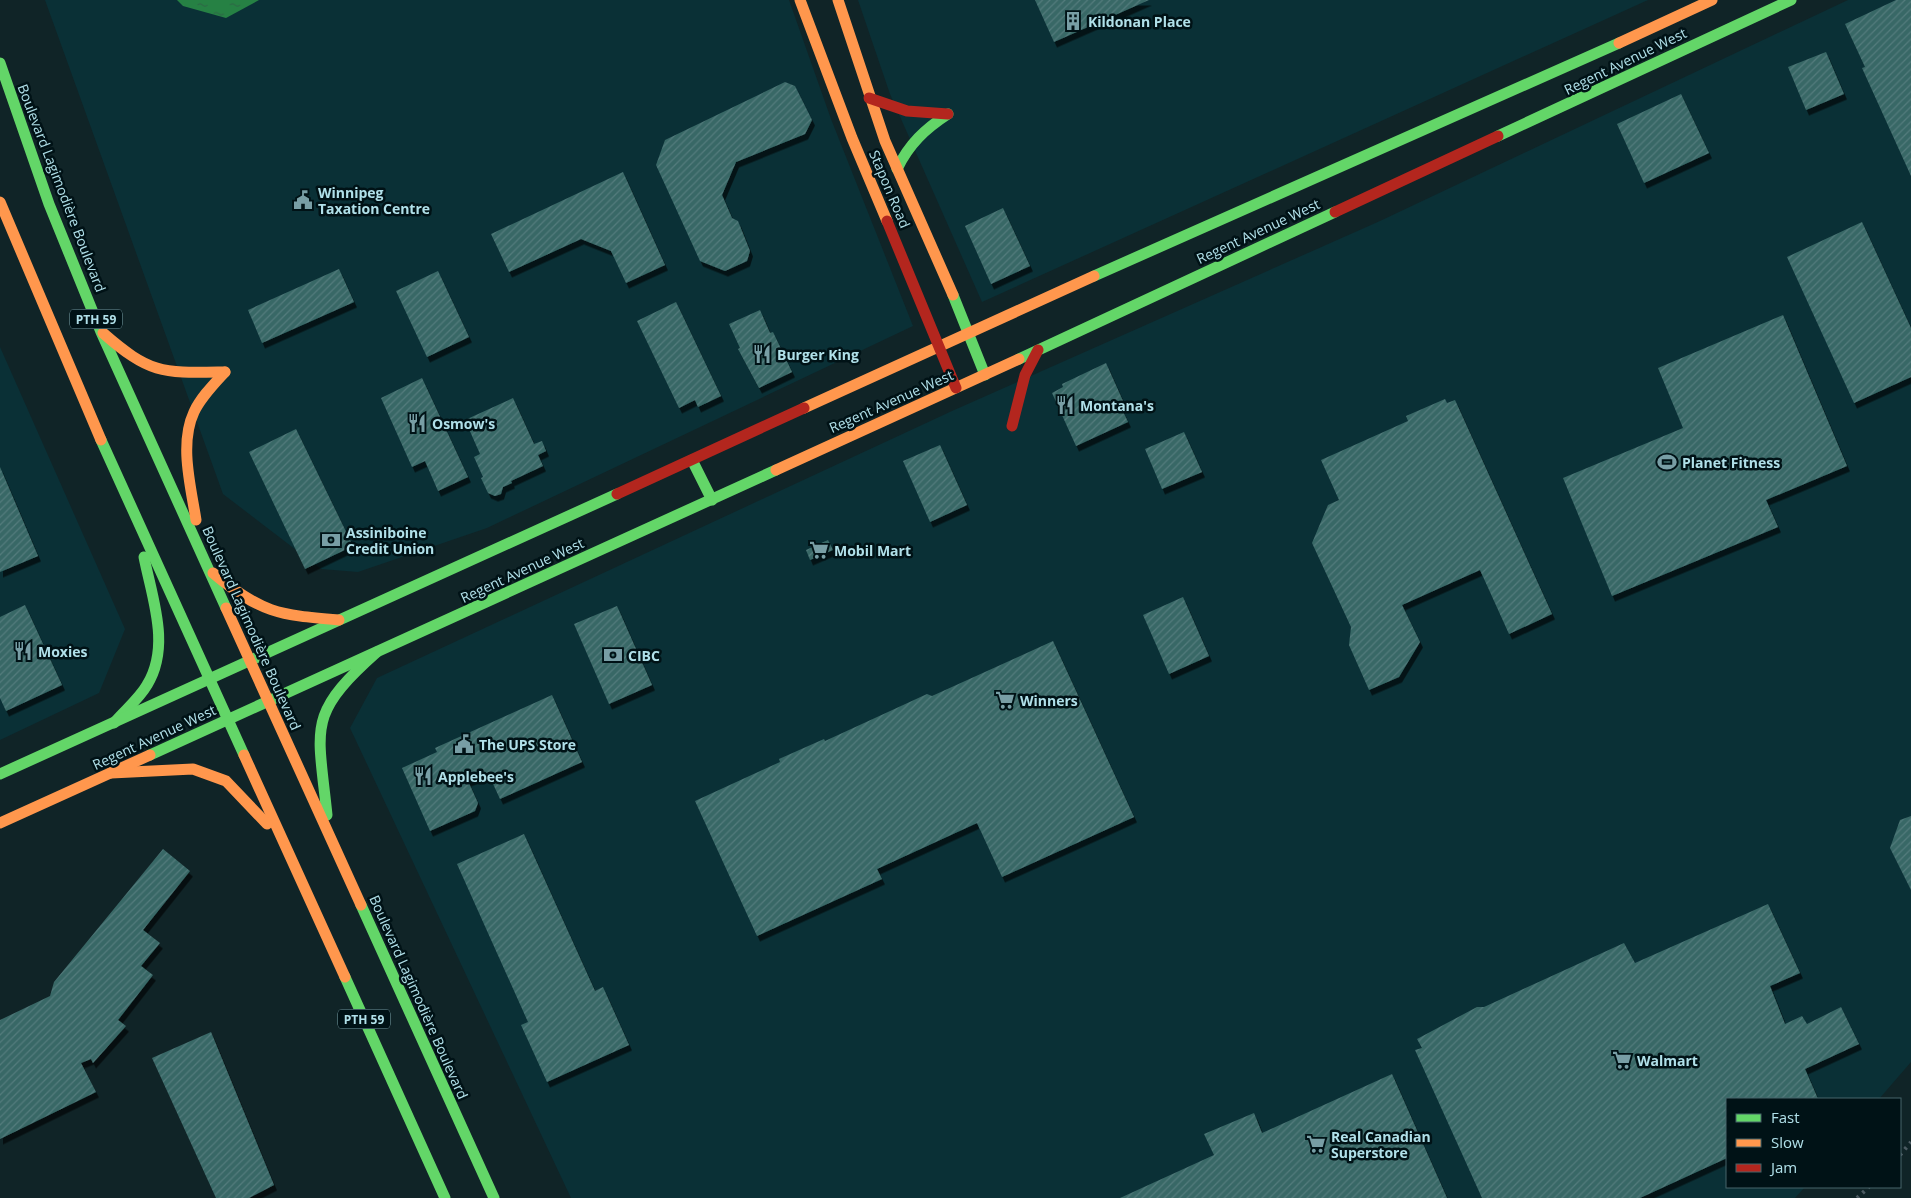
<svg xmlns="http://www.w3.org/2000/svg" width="1911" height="1198" font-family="'Open Sans',sans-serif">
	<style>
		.built { fill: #0a3036 }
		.water { fill: url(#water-ripples) }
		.building { fill: url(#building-hatch); filter: url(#shadow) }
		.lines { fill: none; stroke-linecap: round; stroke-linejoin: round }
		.fast { stroke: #63d668; stroke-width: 11 }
		.slow { stroke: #ff974d; stroke-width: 11 }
		.jam { stroke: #b3261e; stroke-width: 11 }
		.rail { stroke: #4c5b62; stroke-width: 4; stroke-dasharray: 2.5 5; stroke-linecap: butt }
		.labels { text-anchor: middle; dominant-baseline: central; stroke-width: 5; stroke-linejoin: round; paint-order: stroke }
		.shield { fill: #001216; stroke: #7ba2aa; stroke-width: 1 }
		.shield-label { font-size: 12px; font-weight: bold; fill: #b0e0e9 }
		.poi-label { font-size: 14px; font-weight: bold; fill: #b0e0e9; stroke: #001216; text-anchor: start }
		.street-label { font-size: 14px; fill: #b0e0e9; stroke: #001216 }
	</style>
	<defs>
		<pattern id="water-ripples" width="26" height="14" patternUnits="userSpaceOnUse" patternTransform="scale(1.25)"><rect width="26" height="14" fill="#268144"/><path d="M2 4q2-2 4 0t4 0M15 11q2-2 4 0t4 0" fill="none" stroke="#2c6845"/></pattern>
		<pattern id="building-hatch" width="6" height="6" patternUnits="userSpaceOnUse" patternTransform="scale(1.25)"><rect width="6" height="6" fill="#396766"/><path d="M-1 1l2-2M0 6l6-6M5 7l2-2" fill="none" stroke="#537c7c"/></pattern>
		<filter id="shadow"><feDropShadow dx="3" dy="5.5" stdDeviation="0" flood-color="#0009"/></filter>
	</defs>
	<rect width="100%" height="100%" fill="#102427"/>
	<g class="built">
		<polygon points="45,0 789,0 831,119 913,326 487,528 358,572 321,569 223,494"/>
		<polygon points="858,0 1648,0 982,302 890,94"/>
		<polygon points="1848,0 1911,0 1911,1062 1879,1099 1727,1099 1727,1187 1805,1187 1795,1198 571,1198 350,728 377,678 952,411 1380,221"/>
		<polygon points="0,347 125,629 99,693 0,740"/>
	</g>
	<polygon class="water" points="177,0 259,0 226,18 183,6"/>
	<g class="building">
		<polygon points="1035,0 1149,0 1054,42"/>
		<polygon points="1896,0 1911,0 1911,176 1862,68 1865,67 1845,24"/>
		<polygon points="1826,52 1844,94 1806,110 1788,67"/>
		<polygon points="785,82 795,86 812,120 805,134 736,162 722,195 732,218 738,221 750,251 747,261 725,271 700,261 656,165 665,140"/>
		<polygon points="1681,94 1709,153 1644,183 1617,124"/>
		<polygon points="623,172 665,265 626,283 611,251 581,239 509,272 491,234"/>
		<polygon points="1003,208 1030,266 991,284 965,226"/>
		<polygon points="1862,222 1911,328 1911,377 1854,403 1787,257"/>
		<polygon points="339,269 354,302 262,343 248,310"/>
		<polygon points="438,271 469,337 427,357 396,291"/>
		<polygon points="676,302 721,396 698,407 695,400 679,408 637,321"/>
		<polygon points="760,310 770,333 773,332 792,372 759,388 738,349 740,348 729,324"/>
		<polygon points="1783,315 1847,466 1766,500 1778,527 1612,596 1563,478 1683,428 1658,368"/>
		<polygon points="1106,363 1123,401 1119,403 1128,422 1076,446 1052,393 1063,387 1062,384"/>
		<polygon points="422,378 468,477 438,491 425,461 412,467 381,398"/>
		<polygon points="513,398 534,444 542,441 546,451 538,455 543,466 511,481 512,483 503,487 501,494 495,496 488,493 481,478 483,477 474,457 480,454 465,420"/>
		<polygon points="1445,399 1447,403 1455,400 1552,614 1509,634 1480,570 1402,605 1420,642 1399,677 1369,690 1349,645 1351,627 1312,543 1328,505 1339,500 1321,460 1408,421 1406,416"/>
		<polygon points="296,429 353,546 305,569 249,452"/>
		<polygon points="1184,432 1202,472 1162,489 1145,449"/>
		<polygon points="940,445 967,505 930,522 903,461"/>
		<polygon points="0,467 38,556 0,572"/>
		<polygon points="828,540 833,550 810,560 806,550"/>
		<polygon points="1183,597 1209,656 1169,674 1143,615"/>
		<polygon points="25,605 62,685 6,711 0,698 0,617"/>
		<polygon points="617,606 652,685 609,704 574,624"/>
		<polygon points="1053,641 1134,817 1002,877 977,823 877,869 882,879 757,936 695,801 780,762 779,759 824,739 825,741 927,694 932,696"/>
		<polygon points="552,695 582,762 500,799 488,773 468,781 478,803 475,811 430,831 402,768 437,752 435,748"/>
		<polygon points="1911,816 1911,890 1890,848 1900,820"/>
		<polygon points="524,834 595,991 603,987 629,1045 547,1082 521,1025 528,1022 457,864"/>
		<polygon points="163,849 190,871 143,930 160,943 141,966 153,975 118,1020 126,1026 93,1063 91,1059 81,1063 96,1092 0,1139 0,1020 50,996 54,982"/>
		<polygon points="1768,904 1800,973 1770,986 1785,1024 1802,1016 1807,1024 1841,1007 1859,1044 1805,1069 1818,1099 1727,1099 1727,1158 1640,1198 1482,1198 1415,1050 1422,1048 1417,1039 1477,1007 1484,1007 1624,943 1635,963"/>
		<polygon points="211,1032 274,1185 249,1198 216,1198 152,1058"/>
		<polygon points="1392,1074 1447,1198 1120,1198 1214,1155 1204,1134 1254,1113 1262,1133"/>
	</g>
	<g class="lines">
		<g class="fast">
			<polyline points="0,63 49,204 101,332 226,608"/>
			<polyline points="1498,136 1791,0"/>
			<path d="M897 169C909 144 925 129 948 114"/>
			<polyline points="1094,276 1619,43"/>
			<polyline points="953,295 985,375"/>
			<polyline points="1019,359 1335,212"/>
			<polyline points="101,440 244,755"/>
			<polyline points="692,460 712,500"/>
			<path d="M114 723C124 711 139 699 147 685 171 646 152 598 144 557"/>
			<polyline points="150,755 776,470"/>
			<polyline points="0,774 617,494"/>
			<path d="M327 815C318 726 306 715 377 652"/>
			<polyline points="361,905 494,1198"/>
			<polyline points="345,977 445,1198"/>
		</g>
		<g class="slow">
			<polyline points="800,0 852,138 887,221"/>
			<polyline points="838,0 885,141 953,295"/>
			<polyline points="1619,43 1712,0"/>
			<polyline points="0,202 101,440"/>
			<path d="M103 333C151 375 163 373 225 372"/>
			<polyline points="804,408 1094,276"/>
			<polyline points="776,470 1019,359"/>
			<path d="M196 520C191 487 179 444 194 412 201 397 214 384 225 372"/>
			<path d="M213 573C261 613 278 615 339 620"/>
			<polyline points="226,608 361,905"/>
			<polyline points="244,755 345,977"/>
			<polyline points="111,773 193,769 226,781 267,824"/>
			<polyline points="0,823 150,755"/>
		</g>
		<g class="jam">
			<polyline points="869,98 907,111 948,114"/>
			<polyline points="1335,212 1498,136"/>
			<polyline points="887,221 956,388"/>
			<polyline points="1012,426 1025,375 1038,350"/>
			<polyline points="617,494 804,408"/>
		</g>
		<g class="rail">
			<polyline points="1900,1155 1911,1142"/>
			<polyline points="1857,1198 1869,1187"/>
		</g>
	</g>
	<defs>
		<g id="building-bare" transform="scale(1.5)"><path d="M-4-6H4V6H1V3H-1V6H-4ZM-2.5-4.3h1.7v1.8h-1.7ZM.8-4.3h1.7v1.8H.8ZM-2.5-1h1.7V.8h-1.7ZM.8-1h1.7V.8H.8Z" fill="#789ea5" stroke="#001216" stroke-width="2.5" paint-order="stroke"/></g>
		<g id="civic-bare" transform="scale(1.5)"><path d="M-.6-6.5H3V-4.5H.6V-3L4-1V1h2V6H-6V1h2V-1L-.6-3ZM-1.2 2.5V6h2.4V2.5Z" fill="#789ea5" stroke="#001216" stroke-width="2.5" paint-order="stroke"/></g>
		<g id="restaurant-bare" transform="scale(1.5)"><path d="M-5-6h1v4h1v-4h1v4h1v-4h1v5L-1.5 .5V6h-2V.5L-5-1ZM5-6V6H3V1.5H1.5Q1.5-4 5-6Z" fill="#789ea5" stroke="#001216" stroke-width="2.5" paint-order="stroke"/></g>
		<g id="stadium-bare" transform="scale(1.5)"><path d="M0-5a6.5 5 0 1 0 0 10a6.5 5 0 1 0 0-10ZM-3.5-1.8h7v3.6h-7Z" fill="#789ea5" stroke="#001216" stroke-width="2.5" paint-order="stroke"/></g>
		<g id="bank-bare" transform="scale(1.5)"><path d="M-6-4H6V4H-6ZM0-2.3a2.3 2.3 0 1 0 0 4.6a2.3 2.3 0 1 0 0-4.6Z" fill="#789ea5" stroke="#001216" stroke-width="2.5" paint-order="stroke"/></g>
		<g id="supermarket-bare" transform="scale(1.5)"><path d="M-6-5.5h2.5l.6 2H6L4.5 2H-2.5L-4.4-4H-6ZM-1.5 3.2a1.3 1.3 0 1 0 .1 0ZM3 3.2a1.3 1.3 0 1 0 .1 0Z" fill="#789ea5" stroke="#001216" stroke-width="2.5" paint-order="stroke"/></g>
	</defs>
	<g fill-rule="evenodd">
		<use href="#building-bare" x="1073" y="21"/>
		<use href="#civic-bare" x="303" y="200"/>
		<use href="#restaurant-bare" x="762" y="354"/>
		<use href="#restaurant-bare" x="1065" y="405"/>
		<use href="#restaurant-bare" x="417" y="423"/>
		<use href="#stadium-bare" x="1667" y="462"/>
		<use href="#bank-bare" x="331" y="540"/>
		<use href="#supermarket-bare" x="819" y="550"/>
		<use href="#restaurant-bare" x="23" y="651"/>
		<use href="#bank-bare" x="613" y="655"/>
		<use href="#supermarket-bare" x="1005" y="700"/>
		<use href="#civic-bare" x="464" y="744"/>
		<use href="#restaurant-bare" x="423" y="776"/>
		<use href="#supermarket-bare" x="1622" y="1060"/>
		<use href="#supermarket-bare" x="1316" y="1144"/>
	</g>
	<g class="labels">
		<g class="shield">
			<rect x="70" y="309.5" width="52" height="19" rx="4"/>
			<rect x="338" y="1009.5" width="52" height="19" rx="4"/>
		</g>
		<g class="shield-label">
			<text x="96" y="319">PTH 59</text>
			<text x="364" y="1019">PTH 59</text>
		</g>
		<g class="poi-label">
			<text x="1088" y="21">Kildonan Place</text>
			<text x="318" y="192">Winnipeg<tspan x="318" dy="16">Taxation Centre</tspan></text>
			<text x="777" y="354">Burger King</text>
			<text x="1080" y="405">Montana's</text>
			<text x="432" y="423">Osmow's</text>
			<text x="1682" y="462">Planet Fitness</text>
			<text x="346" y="532">Assiniboine<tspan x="346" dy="16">Credit Union</tspan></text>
			<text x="834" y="550">Mobil Mart</text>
			<text x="38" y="651">Moxies</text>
			<text x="628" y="655">CIBC</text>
			<text x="1020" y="700">Winners</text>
			<text x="479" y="744">The UPS Store</text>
			<text x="438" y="776">Applebee's</text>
			<text x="1637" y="1060">Walmart</text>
			<text x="1331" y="1136">Real Canadian<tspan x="1331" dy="16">Superstore</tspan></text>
		</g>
		<g class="street-label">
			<text transform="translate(1625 61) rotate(-26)">Regent Avenue West</text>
			<text transform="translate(62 188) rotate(69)">Boulevard Lagimodière Boulevard</text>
			<text transform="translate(890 189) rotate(67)">Stapon Road</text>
			<text transform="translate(1258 231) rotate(-25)">Regent Avenue West</text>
			<text transform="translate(891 401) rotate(-24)">Regent Avenue West</text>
			<text transform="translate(522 570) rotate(-25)">Regent Avenue West</text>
			<text transform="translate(252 628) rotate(66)">Boulevard Lagimodière Boulevard</text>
			<text transform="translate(154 737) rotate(-25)">Regent Avenue West</text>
			<text transform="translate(419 997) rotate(66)">Boulevard Lagimodière Boulevard</text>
		</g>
	</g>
	<rect x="1726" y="1098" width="175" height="90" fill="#001216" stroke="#46646a"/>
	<rect x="1736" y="1114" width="25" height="8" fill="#63d668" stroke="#46646a"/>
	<text x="1771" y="1123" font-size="15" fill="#b0e0e9">Fast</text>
	<rect x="1736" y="1139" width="25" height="8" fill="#ff974d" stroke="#46646a"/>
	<text x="1771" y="1148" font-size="15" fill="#b0e0e9">Slow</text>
	<rect x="1736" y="1164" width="25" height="8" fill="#b3261e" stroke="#46646a"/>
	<text x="1771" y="1173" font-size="15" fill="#b0e0e9">Jam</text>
</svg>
